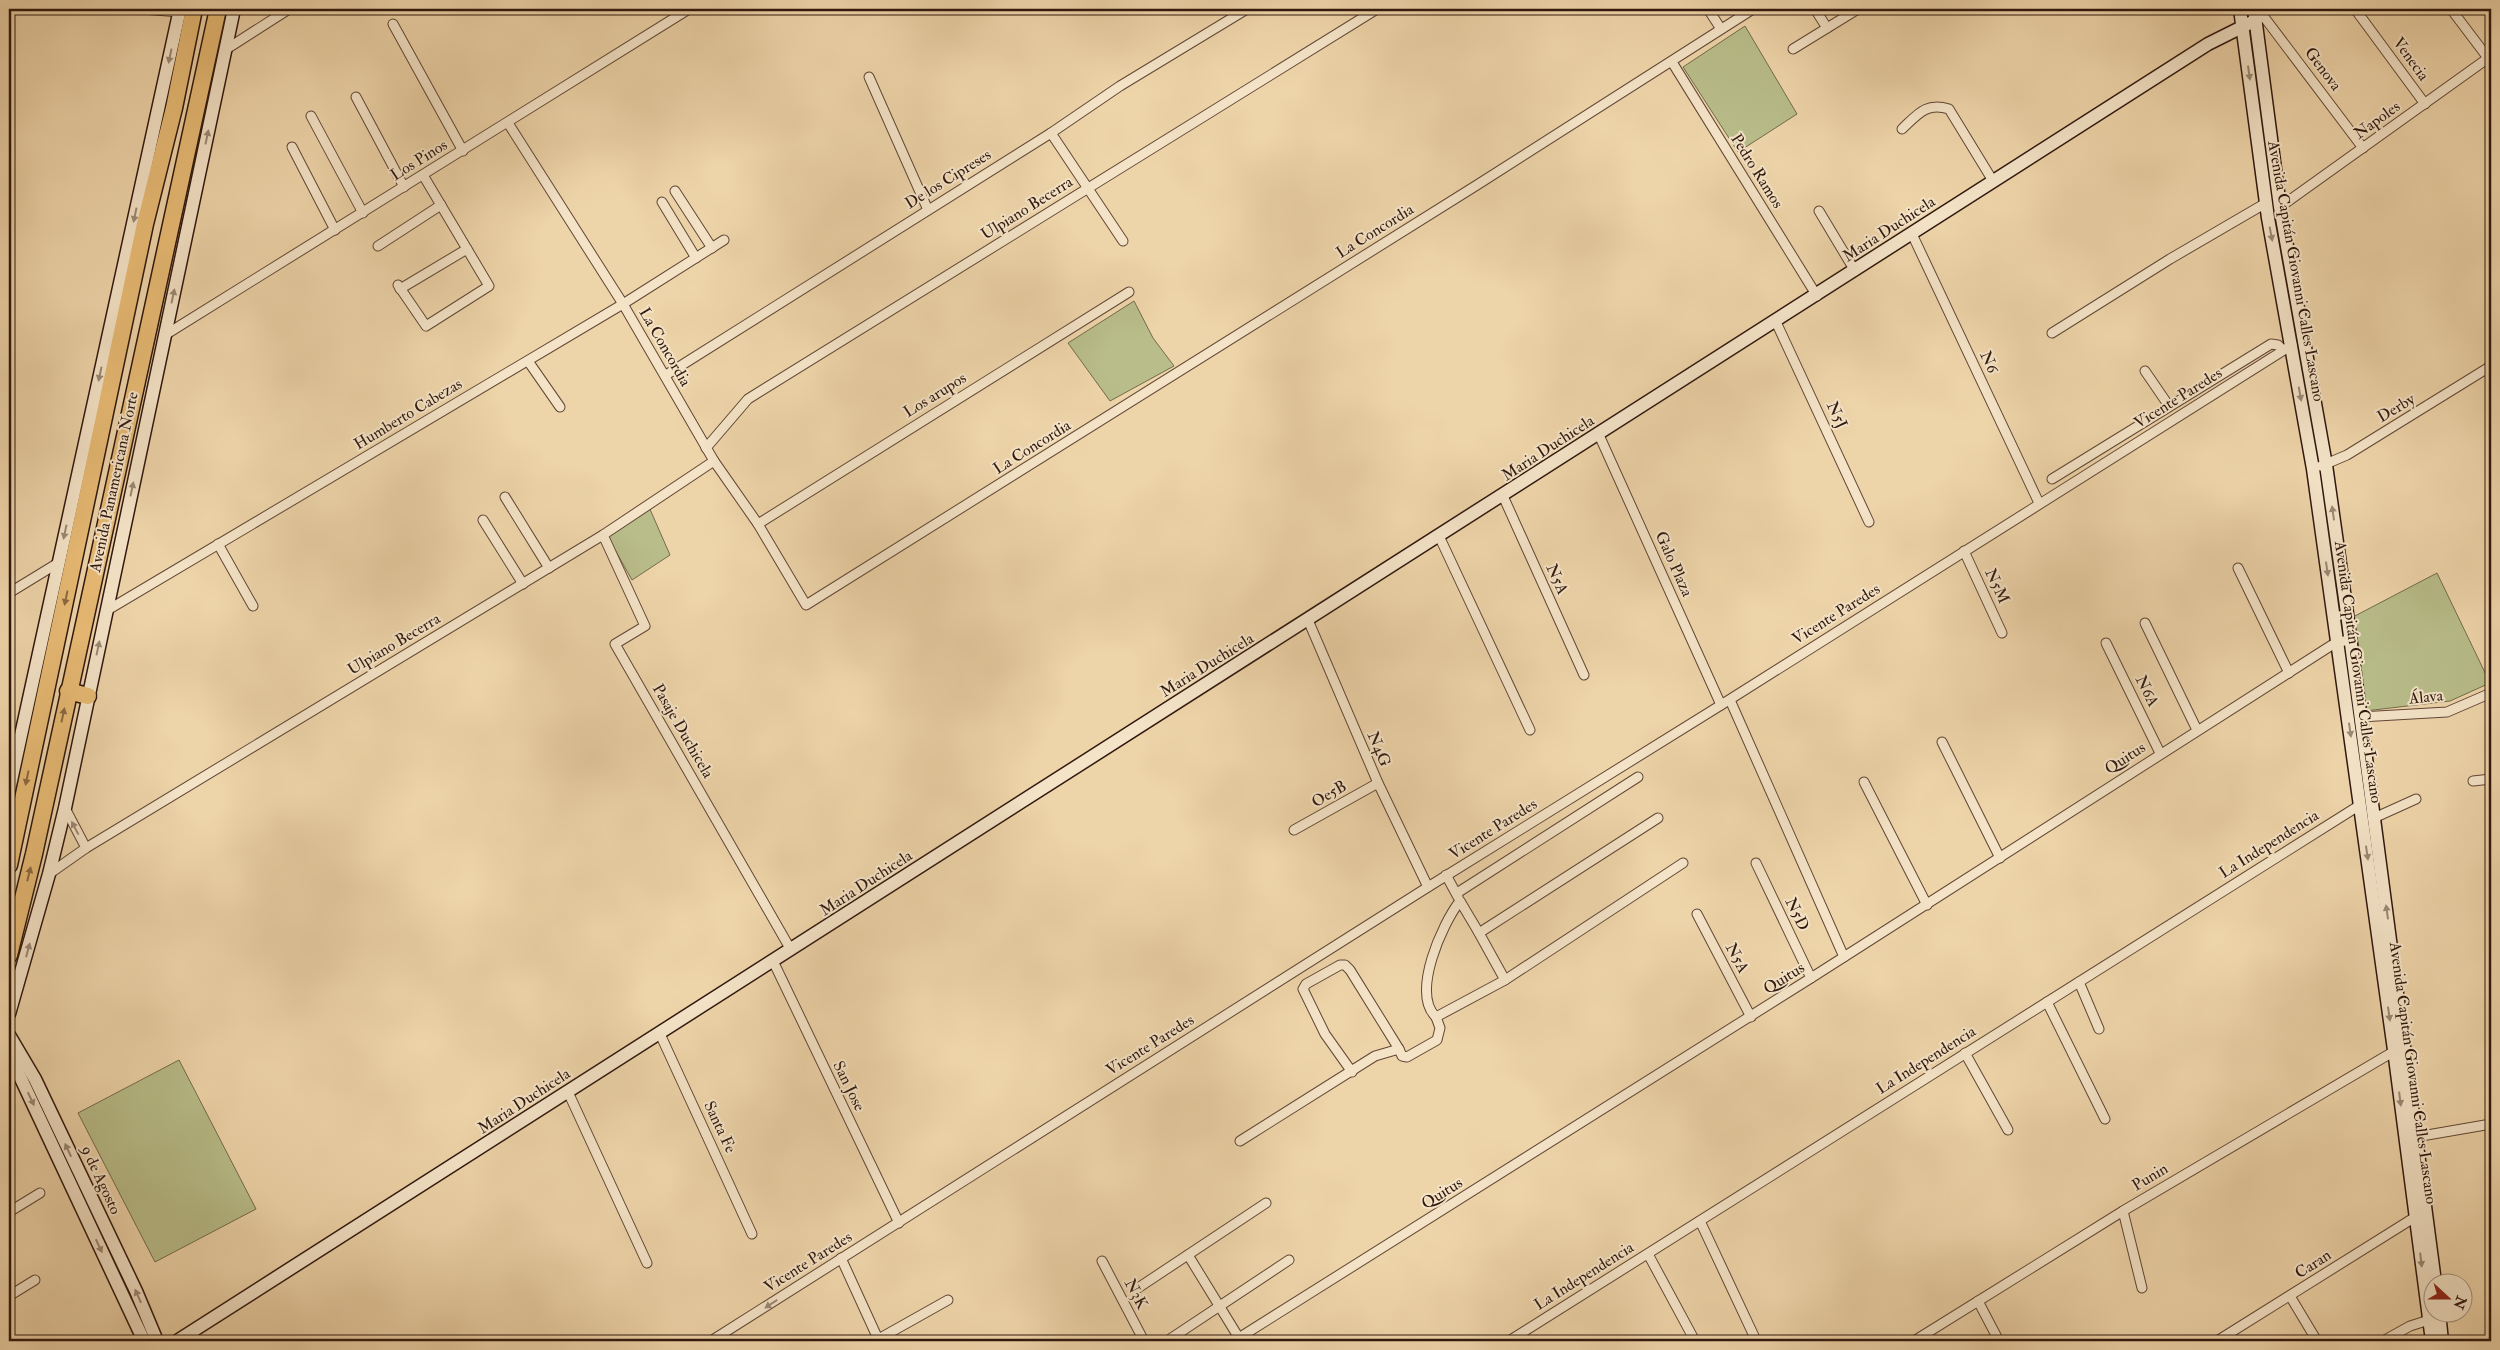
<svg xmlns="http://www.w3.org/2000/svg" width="2500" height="1350" font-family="'IM FELL Double Pica',serif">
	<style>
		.green { fill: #b8bd89; stroke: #746a4c }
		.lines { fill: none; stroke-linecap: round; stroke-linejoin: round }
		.street-casing { stroke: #604735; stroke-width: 11 }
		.secondary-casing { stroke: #30180e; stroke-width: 15 }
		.highway-casing { stroke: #30180e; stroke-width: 19 }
		.street { stroke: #f4e3c7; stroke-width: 9 }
		.secondary { stroke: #f4e3c7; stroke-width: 12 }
		.highway { stroke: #e7ba74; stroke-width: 16 }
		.oneway { fill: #9c8874 }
		.oneway2 { fill: #8c6941 }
		.labels { text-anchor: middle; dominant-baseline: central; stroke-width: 4; stroke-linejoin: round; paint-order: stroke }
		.street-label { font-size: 16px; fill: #30180e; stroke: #f4e3c7 }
	</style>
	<rect width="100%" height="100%" fill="#eed4a9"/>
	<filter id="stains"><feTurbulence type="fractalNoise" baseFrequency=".004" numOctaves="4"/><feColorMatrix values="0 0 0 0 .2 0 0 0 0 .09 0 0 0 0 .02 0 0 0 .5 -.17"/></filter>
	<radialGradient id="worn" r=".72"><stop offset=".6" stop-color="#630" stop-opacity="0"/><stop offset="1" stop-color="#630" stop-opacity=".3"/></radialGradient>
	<g class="green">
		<polygon points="1745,26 1797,114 1738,152 1683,67"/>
		<polygon points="1134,301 1153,338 1174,366 1110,401 1068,343"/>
		<polygon points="649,507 670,555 632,580 606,534"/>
		<polygon points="2437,573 2490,683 2450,701 2365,711 2351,618"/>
		<polygon points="179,1060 256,1209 155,1262 78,1113"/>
	</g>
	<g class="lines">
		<g class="street-casing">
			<g id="street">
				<polyline points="142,9 180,12"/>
				<polyline points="1708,9 1721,29"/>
				<polyline points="1815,9 1827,28"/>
				<polyline points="2258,9 2363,148"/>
				<polyline points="2355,9 2425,104"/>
				<polyline points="2451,9 2488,58"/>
				<polyline points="393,24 463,151"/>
				<polyline points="1793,49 1858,9"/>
				<polyline points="225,50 289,9"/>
				<polyline points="1672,62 1817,296"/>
				<polyline points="869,77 928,210"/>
				<polyline points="356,97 404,187"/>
				<polyline points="311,116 363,213"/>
				<polyline points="508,123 623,304 714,461 758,524 806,605 1477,185 1753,9"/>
				<path d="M1902 129C1918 114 1926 102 1949 109L1993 181"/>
				<polyline points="1051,133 1123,241"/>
				<polyline points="292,147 335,230"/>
				<polyline points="675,191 712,248"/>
				<polyline points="662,202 696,258"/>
				<polyline points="2280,207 2491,56"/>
				<polyline points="1819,211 1855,271"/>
				<polyline points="1912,234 2039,503"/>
				<polyline points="378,246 441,205"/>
				<polyline points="398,285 426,326 489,286 423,175"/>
				<polyline points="400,289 467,249"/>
				<polyline points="1776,322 1869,522"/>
				<polyline points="2052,333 2170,259 2266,203"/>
				<polyline points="165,335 689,9"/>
				<polyline points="528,361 560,407"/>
				<polyline points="2145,371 2169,406"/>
				<polyline points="666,375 1051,133 1120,86 1247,9"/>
				<polyline points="1599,435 1721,705"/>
				<polyline points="706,448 748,399 1377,9"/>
				<polyline points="2321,466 2347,455 2491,366"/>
				<polyline points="2052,479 2271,344 2278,345 2283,350"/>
				<polyline points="1503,496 1584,675"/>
				<polyline points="505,497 549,568"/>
				<polyline points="483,520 523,584"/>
				<polyline points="758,524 1129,292"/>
				<polyline points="603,535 645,626 615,644 791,950"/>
				<polyline points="1439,536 1530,730"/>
				<polyline points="218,544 253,606"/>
				<polyline points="1964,551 2002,633"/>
				<polyline points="2238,568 2289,673"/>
				<polyline points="9,593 58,563"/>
				<polyline points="106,611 623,304 724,240"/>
				<polyline points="1308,620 1378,783 1428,887"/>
				<polyline points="2145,623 2197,730"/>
				<polyline points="2106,643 2160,753"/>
				<polyline points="1730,700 1844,957"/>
				<polyline points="2360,717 2447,712 2491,693"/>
				<polyline points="1942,742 2000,858"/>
				<polyline points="2473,781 2491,779"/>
				<polyline points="1864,782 1927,905"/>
				<polyline points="65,808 86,848"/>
				<polyline points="2374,818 2416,799"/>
				<polyline points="1294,830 1378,783"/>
				<polyline points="1756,863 1811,978"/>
				<polyline points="49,874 86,848 603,535 714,461"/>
				<polyline points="1446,875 1458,897"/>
				<polyline points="1457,893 1638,777"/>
				<polyline points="1697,914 1751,1017"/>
				<polyline points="773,961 899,1223"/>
				<polyline points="1505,980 1683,863"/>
				<polyline points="2079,982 2099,1029"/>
				<polyline points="2047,1002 2105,1119"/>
				<path d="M1436 1017C1411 993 1442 924 1460 901L1479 933"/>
				<polyline points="660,1034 752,1234"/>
				<polyline points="1965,1053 2008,1130"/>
				<polyline points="1352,1072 1325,1034 1303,989 1306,984 1340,965 1345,965 1350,970 1399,1049"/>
				<polyline points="568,1092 647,1263"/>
				<polyline points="2410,1138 2491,1124"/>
				<polyline points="1240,1141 1375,1056 1399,1049 1402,1056 1407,1057 1437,1040 1440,1028 1436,1017 1505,980 1479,933 1658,818"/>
				<polyline points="2123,1211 2142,1288"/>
				<polyline points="9,1212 40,1193"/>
				<polyline points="1700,1221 1754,1336"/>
				<polyline points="1648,1254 1695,1341"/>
				<polyline points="1188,1255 1239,1338"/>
				<polyline points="841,1258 879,1341"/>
				<polyline points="1102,1261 1144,1341"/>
				<polyline points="1138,1288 1266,1203"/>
				<polyline points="9,1296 35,1280"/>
				<polyline points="2290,1296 2317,1341"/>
				<polyline points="1978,1301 1999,1341"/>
				<polyline points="711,1341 1428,887 1721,705 2292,345"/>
				<polyline points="875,1341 948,1300"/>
				<polyline points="1167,1341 1289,1260"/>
				<polyline points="1234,1341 1811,978 2332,645 2350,639"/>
				<polyline points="1509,1341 2360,805"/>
				<polyline points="1914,1341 2123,1211 2398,1049"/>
				<polyline points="2217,1341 2420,1214"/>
				<polyline points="2383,1341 2410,1326 2429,1320"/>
			</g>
		</g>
		<g class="secondary-casing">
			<g id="secondary">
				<polyline points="2240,9 2268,218 2313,469 2394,1050 2432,1341"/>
				<polyline points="2254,9 2280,207 2326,465 2346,606 2435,1282"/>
				<polyline points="9,790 180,9"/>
				<polyline points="9,1014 49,874 65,808 234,9"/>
				<polyline points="9,1035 35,1079 136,1291 157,1341"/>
				<polyline points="9,1053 144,1341"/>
				<polyline points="2439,1312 2442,1341"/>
				<polyline points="177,1341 2208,44 2256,20"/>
			</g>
		</g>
		<g class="highway-casing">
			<g id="highway">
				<polyline points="68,691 88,696"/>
				<polyline points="9,865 145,224 174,108 194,9"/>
				<polyline points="9,955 34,854 218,9"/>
			</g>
		</g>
		<use href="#street" class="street"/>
		<use href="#secondary" class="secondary"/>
		<use href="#highway" class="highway"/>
	</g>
	<defs><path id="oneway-solid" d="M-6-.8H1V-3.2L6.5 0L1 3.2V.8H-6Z" transform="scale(1.25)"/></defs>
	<g class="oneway">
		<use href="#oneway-solid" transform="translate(170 56) rotate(102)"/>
		<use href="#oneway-solid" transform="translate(2249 73) rotate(82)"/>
		<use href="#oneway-solid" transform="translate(207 137) rotate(-78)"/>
		<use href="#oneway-solid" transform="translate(135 215) rotate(102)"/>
		<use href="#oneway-solid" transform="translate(2271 234) rotate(79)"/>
		<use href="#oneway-solid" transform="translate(173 296) rotate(-78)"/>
		<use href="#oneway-solid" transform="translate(100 374) rotate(102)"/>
		<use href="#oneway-solid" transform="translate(2300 394) rotate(80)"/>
		<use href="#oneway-solid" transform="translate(132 489) rotate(-78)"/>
		<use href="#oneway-solid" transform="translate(2333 513) rotate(-98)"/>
		<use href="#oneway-solid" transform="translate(65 532) rotate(102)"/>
		<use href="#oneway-solid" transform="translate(2327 569) rotate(82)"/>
		<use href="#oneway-solid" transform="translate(98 648) rotate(-78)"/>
		<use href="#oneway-solid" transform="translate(2350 730) rotate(82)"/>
		<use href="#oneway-solid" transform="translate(75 828) rotate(-118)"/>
		<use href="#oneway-solid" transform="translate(2367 853) rotate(82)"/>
		<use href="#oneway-solid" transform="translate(2387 912) rotate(-98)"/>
		<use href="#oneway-solid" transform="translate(28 950) rotate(-75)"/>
		<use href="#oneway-solid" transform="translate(2389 1014) rotate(82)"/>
		<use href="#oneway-solid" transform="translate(31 1099) rotate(65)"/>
		<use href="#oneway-solid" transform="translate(2400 1099) rotate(83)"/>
		<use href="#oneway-solid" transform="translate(68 1150) rotate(-115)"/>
		<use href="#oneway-solid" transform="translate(99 1246) rotate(65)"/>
		<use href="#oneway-solid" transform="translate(2421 1260) rotate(83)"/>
		<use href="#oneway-solid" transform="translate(138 1296) rotate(-114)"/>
		<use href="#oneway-solid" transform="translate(771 1304) rotate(147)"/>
	</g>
	<g class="oneway2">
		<use href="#oneway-solid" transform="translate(66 598) rotate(102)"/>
		<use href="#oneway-solid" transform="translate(63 715) rotate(-78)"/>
		<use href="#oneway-solid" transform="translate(27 778) rotate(102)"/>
		<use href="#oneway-solid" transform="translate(29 874) rotate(-76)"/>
	</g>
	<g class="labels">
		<g class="street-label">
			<text transform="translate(2411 59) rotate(54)">Venecia</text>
			<text transform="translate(2323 69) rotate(53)">Genova</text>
			<text transform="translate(2377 120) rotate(-36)">Napoles</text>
			<text transform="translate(419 160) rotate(-32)">Los Pinos</text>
			<text transform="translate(1757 171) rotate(58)">Pedro Ramos</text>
			<text transform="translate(948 179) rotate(-32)">De los Cipreses</text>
			<text transform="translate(1027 208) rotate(-32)">Ulpiano Becerra</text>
			<text transform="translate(1889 229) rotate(-33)">Maria Duchicela</text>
			<text transform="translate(1375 231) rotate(-32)">La Concordia</text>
			<text transform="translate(2296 271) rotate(80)">Avenida Capitán Giovanni Calles Lascano</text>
			<text transform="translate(665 347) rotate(60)">La Concordia</text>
			<text transform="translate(1989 362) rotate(65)">N6</text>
			<text transform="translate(935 395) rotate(-32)">Los arupos</text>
			<text transform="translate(2178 398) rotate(-32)">Vicente Paredes</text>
			<text transform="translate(2396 408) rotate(-31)">Derby</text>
			<text transform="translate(408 414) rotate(-31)">Humberto Cabezas</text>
			<text transform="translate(1837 415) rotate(65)">N5J</text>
			<text transform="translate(1032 447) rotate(-32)">La Concordia</text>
			<text transform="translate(1548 448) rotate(-33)">Maria Duchicela</text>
			<text transform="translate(114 482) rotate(-78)">Avenida Panamericana Norte</text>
			<text transform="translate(1674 564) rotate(66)">Galo Plaza</text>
			<text transform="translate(1557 579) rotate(66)">N5A</text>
			<text transform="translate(1997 586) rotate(65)">N5M</text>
			<text transform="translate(1836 614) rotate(-32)">Vicente Paredes</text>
			<text transform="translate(394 644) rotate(-31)">Ulpiano Becerra</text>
			<text transform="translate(1207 665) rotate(-32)">Maria Duchicela</text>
			<text transform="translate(2358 672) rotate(82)">Avenida Capitán Giovanni Calles Lascano</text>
			<text transform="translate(2147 691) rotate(64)">N6A</text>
			<text transform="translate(2426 697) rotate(-6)">Álava</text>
			<text transform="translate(683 731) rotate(60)">Pasaje Duchicela</text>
			<text transform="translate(1379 749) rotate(67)">N4G</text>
			<text transform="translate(2125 758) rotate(-33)">Quitus</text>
			<text transform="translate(1329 794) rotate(-30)">Oe5B</text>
			<text transform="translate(1493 829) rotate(-32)">Vicente Paredes</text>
			<text transform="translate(2269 844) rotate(-32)">La Independencia</text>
			<text transform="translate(866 883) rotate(-33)">Maria Duchicela</text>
			<text transform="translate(1797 914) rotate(64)">N5D</text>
			<text transform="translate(1737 958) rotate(62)">N5A</text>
			<text transform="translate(1784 978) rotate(-32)">Quitus</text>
			<text transform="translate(1150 1045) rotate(-32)">Vicente Paredes</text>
			<text transform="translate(1926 1060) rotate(-32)">La Independencia</text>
			<text transform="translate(2413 1073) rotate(82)">Avenida Capitán Giovanni Calles Lascano</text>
			<text transform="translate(849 1086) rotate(64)">San Jose</text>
			<text transform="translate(524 1101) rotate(-33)">Maria Duchicela</text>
			<text transform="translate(720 1127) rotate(65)">Santa Fe</text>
			<text transform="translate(2150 1177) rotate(-31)">Punin</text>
			<text transform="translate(101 1180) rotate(65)">9 de Agosto</text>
			<text transform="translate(1442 1193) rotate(-32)">Quitus</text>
			<text transform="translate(808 1262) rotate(-32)">Vicente Paredes</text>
			<text transform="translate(2313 1264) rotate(-33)">Caran</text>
			<text transform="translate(1584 1276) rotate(-32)">La Independencia</text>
			<text transform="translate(1136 1294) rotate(62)">N3K</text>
		</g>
	</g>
	<rect width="2500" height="1350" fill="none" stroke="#eed4a9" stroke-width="30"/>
	<rect x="10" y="10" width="2480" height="1330" fill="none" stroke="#30180e" stroke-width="2.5"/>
	<rect x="15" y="15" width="2470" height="1320" fill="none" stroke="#30180e"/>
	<g transform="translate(2448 1298) rotate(111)"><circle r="24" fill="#f4e3c7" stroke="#a6927d"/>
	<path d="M0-4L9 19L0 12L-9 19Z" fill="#8f2418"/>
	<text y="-8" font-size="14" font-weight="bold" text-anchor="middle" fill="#30180e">N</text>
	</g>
	<rect width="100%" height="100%" filter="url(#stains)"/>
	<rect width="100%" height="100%" fill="url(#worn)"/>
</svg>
